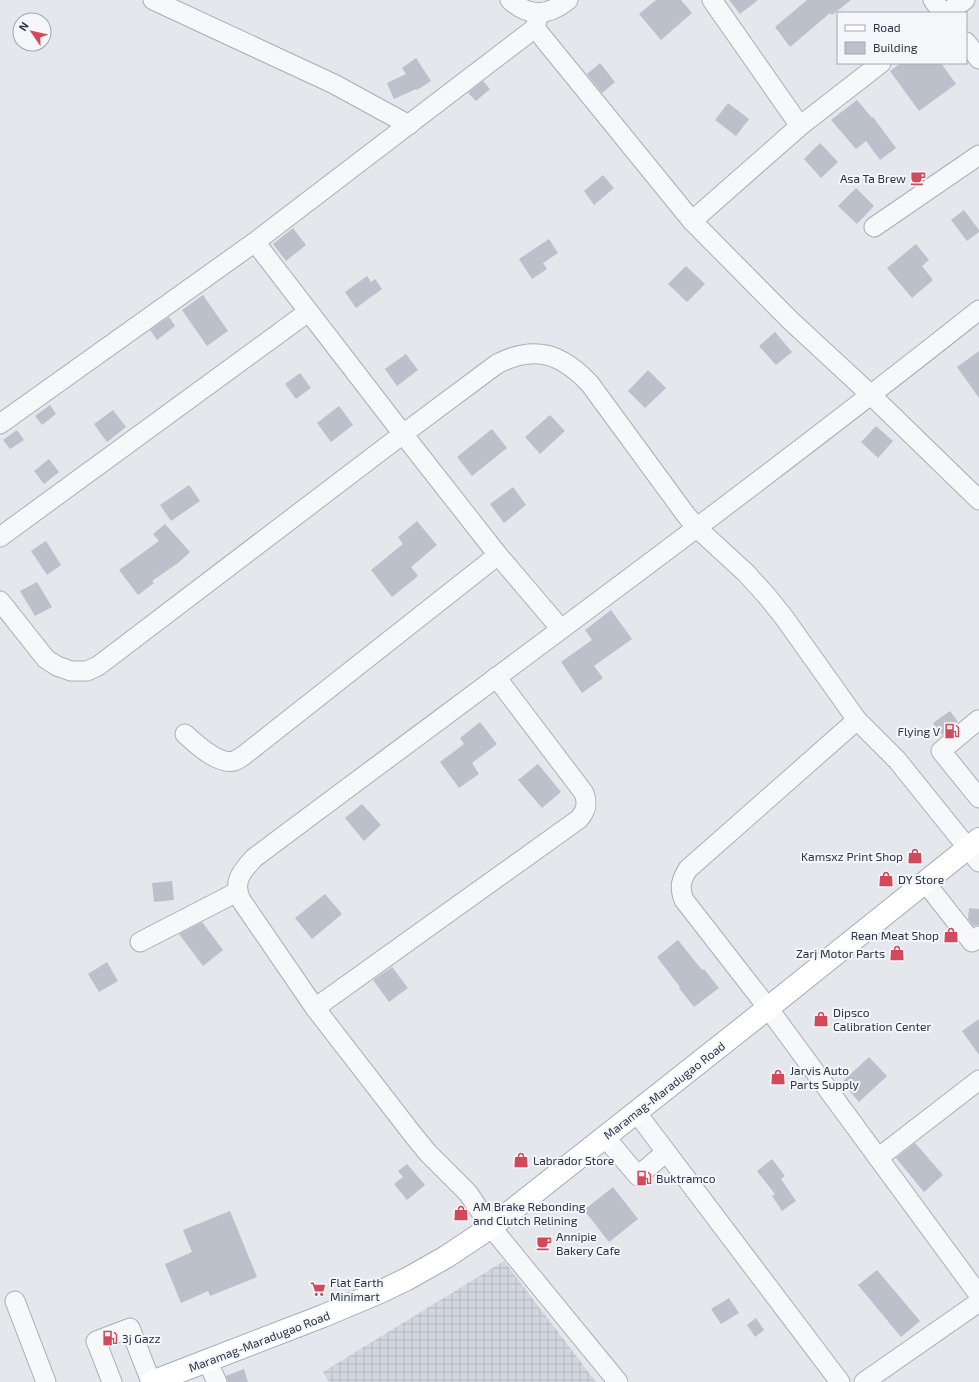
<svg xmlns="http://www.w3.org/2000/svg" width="979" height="1382" font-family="'Exo 2',sans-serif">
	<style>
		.industrial { fill: url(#industrial-grid) }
		.building { fill: #bbc0ca }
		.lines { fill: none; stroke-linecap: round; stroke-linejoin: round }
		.minor-casing { stroke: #a9aeb7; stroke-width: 21 }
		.major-casing { stroke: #a3abb8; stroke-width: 24 }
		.minor { stroke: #f7f8fa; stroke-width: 19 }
		.major { stroke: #fff; stroke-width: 22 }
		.labels { text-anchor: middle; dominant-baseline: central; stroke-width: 4; stroke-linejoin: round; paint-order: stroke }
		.poi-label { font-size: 12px; fill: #2b3445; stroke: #f4f6f9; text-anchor: start }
		.street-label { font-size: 12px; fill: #2b3445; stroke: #f4f6f9 }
	</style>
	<defs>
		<pattern id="industrial-grid" width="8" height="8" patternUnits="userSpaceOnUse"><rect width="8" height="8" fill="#d2d6de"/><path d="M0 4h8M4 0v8" fill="none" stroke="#b4b8c0"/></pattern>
	</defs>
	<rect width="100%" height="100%" fill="#e4e7ec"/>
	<polygon class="industrial" points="504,1261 596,1382 329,1382 323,1372"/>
	<g class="building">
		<polygon points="656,0 681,0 692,13 661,40 639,14"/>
		<polygon points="729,0 758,0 740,14"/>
		<polygon points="807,0 851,0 832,15 830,13 790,47 775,27"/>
		<polygon points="416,58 431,81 417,90 416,89 394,99 387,83 406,74 402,68"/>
		<polygon points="600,63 615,82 602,93 587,74"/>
		<polygon points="901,63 941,63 956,84 919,111 890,71"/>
		<polygon points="483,81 490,89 476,101 468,93"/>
		<polygon points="857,100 872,118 873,117 896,148 880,160 866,141 856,149 831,120"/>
		<polygon points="728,103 749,119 736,136 715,120"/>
		<polygon points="820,143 838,162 821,178 804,159"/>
		<polygon points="603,175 614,188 594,205 584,191"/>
		<polygon points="856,188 874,206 857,224 838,206"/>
		<polygon points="964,210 979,230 979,232 967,241 951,220"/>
		<polygon points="293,228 306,245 286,261 273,244"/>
		<polygon points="549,239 558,253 543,263 547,269 532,279 519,259"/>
		<polygon points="916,244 929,260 922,266 933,280 912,298 887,268"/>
		<polygon points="686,266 705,284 687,302 668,284"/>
		<polygon points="367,276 371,282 375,279 382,289 356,308 345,292"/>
		<polygon points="203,295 228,331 207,346 182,310"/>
		<polygon points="169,317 175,326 157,340 150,330"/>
		<polygon points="775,332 792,352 776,365 759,346"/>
		<polygon points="979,351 979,398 957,367"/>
		<polygon points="406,354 418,370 397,386 385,369"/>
		<polygon points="648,370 666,388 645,408 628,391"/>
		<polygon points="300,373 311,388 296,399 285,384"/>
		<polygon points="50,405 56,414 42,425 35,416"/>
		<polygon points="339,406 353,425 331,442 317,423"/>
		<polygon points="113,410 126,427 107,442 94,424"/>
		<polygon points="550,415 565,431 540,454 525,437"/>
		<polygon points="876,426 893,441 878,458 861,442"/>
		<polygon points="492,429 507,448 472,476 457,457"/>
		<polygon points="17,430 24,440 10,449 3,440"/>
		<polygon points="49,459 59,472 44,484 34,471"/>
		<polygon points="189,485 200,501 171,521 160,505"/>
		<polygon points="513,487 526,505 504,523 490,504"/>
		<polygon points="417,521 437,545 411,567 418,576 392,597 371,570 403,544 398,537"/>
		<polygon points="165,524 190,552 178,563 152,581 154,583 138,595 119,570 159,541 153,534"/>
		<polygon points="46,541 61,565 47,575 31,551"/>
		<polygon points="37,582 52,607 35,616 20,591"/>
		<polygon points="611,610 632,639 594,666 603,678 582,693 561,662 592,640 585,630"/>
		<polygon points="950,711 958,722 942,735 933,723"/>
		<polygon points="480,722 497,744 472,763 479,774 459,788 440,762 464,744 460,738"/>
		<polygon points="538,764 561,792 542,808 518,780"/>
		<polygon points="362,804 381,825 364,841 345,818"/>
		<polygon points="172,881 174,900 154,902 152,883"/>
		<polygon points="325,894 342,914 312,939 295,918"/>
		<polygon points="969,908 979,909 979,925 973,926 968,919"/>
		<polygon points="202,922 223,950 203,966 179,934"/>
		<polygon points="678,940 702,970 704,969 719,988 694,1007 679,988 680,987 657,957"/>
		<polygon points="107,962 118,981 99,992 88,974"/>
		<polygon points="392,967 408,988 389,1002 373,980"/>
		<polygon points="979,1019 979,1055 962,1031"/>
		<polygon points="869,1057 887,1076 859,1102 842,1082"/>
		<polygon points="915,1143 943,1175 924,1192 896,1158"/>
		<polygon points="772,1159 785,1176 781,1179 796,1201 782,1211 772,1196 775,1194 757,1171"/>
		<polygon points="407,1164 425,1185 407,1200 394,1184 403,1177 398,1171"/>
		<polygon points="613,1187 638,1219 609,1242 584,1210"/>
		<polygon points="230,1211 257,1277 210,1296 208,1291 181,1303 165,1264 192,1252 183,1230"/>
		<polygon points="877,1270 920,1321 901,1337 858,1285"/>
		<polygon points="729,1298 739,1313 721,1324 711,1309"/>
		<polygon points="756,1318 764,1330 755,1337 747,1325"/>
		<polygon points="244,1369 248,1382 228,1382 226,1376"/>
	</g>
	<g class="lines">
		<g class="minor-casing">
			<g id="minor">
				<polyline points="153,0 334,84 409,125"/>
				<path d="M510 0C530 18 548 16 568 0"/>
				<polyline points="712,0 800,126"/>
				<polyline points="933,0 943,13"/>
				<polyline points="946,13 965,0"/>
				<polyline points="535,28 692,221 790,320 871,395 979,500"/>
				<polyline points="966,42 979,59"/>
				<polyline points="692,221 800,126 881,63"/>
				<polyline points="874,227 979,155"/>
				<polyline points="255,242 403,434 498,555 561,629"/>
				<polyline points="0,424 255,242 535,28 539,13"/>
				<polyline points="0,537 308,312"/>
				<path d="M0 601 46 659 57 666 71 671H87L98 666 403 434 497 364C535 344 562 354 590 384L686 515 697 528 746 573 766 595 783 616 857 720 897 760 979 862"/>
				<path d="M857 720 688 869C681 880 679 887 684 900L768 1008 979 1295"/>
				<polyline points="979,721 978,720 941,751 979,798"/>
				<path d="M185 734C196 744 218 765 234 761 237 760 240 758 243 756L498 555"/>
				<polyline points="925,882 972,942 979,936"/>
				<polyline points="140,942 237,892"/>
				<path d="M315 1008 579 819C586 811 588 804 584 793L496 677"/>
				<polyline points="636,1112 840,1382"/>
				<polyline points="605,1137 638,1176 666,1152"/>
				<polyline points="878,1158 979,1080"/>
				<polyline points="15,1301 46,1382"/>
				<polyline points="207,1361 217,1382"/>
				<polyline points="112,1382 96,1341 130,1328 151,1382"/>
				<path d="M618 1382 491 1227 468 1193 428 1153 414 1136 315 1008 241 900C232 882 242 871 254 858 497 676 742 498 979 310"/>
				<polyline points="864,1382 979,1302"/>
			</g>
		</g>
		<g class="major-casing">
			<polyline id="major" points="152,1382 323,1316 380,1292 407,1279 446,1257 491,1227 768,1008 979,839"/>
		</g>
		<use href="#minor" class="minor"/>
		<use href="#major" class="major"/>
	</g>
	<defs>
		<g id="cafe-bare" transform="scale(1.2)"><path d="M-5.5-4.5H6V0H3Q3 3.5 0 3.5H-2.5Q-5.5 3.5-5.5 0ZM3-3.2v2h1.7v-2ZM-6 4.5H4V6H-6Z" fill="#d1495b" stroke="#f4f6f9" stroke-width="2.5" paint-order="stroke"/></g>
		<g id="fuel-bare" transform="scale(1.2)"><path d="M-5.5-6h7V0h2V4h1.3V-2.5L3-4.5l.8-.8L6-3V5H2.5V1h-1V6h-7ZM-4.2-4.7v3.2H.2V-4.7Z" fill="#d1495b" stroke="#f4f6f9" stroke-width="2.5" paint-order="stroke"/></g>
		<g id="shop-bare" transform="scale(1.2)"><path d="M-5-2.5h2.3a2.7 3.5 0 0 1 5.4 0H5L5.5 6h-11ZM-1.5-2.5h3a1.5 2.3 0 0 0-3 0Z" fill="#d1495b" stroke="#f4f6f9" stroke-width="2.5" paint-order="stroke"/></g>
		<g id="supermarket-bare" transform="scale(1.2)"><path d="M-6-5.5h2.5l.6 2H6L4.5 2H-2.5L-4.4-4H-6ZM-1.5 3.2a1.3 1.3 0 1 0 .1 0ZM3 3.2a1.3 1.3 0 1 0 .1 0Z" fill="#d1495b" stroke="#f4f6f9" stroke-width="2.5" paint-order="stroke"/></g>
	</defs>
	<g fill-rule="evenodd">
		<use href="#cafe-bare" x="918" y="178"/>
		<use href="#fuel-bare" x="952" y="731"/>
		<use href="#shop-bare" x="915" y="856"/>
		<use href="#shop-bare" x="886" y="879"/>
		<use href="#shop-bare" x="951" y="935"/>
		<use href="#shop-bare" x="897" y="953"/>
		<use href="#shop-bare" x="821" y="1019"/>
		<use href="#shop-bare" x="778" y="1077"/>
		<use href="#shop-bare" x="521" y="1160"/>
		<use href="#fuel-bare" x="644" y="1178"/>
		<use href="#shop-bare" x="461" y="1213"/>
		<use href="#cafe-bare" x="544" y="1243"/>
		<use href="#supermarket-bare" x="318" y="1289"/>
		<use href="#fuel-bare" x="110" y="1338"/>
	</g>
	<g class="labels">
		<g class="poi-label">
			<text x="906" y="178" text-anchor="end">Asa Ta Brew</text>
			<text x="940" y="731" text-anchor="end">Flying V</text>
			<text x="903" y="856" text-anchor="end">Kamsxz Print Shop</text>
			<text x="898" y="879">DY Store</text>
			<text x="939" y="935" text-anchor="end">Rean Meat Shop</text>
			<text x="885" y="953" text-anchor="end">Zarj Motor Parts</text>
			<text x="833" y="1012">Dipsco<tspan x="833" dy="14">Calibration Center</tspan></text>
			<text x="790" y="1070">Jarvis Auto<tspan x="790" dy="14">Parts Supply</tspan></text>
			<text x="533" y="1160">Labrador Store</text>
			<text x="656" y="1178">Buktramco</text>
			<text x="473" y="1206">AM Brake Rebonding<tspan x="473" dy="14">and Clutch Relining</tspan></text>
			<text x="556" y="1236">Annipie<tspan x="556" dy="14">Bakery Cafe</tspan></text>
			<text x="330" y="1282">Flat Earth<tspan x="330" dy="14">Minimart</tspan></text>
			<text x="122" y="1338">3j Gazz</text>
		</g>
		<g class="street-label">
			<text transform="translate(664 1090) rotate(-38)">Maramag-Maradugao Road</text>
			<text transform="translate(259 1341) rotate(-21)">Maramag-Maradugao Road</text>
		</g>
	</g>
	<rect x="837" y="12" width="130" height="52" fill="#f4f6f9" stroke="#a4a8b1"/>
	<rect x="845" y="25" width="20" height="6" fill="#ffffff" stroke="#a4a8b1"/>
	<text x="873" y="32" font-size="12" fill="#2b3445">Road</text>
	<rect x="845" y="42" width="20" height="12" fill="#bbc0ca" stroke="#a4a8b1"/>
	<text x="873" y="52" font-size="12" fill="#2b3445">Building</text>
	<g transform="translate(32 32) rotate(304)"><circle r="19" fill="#f4f6f9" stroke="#a4a8b1"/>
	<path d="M0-3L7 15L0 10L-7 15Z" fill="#d1495b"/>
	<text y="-6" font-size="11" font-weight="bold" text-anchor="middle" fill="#2b3445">N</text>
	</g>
</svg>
